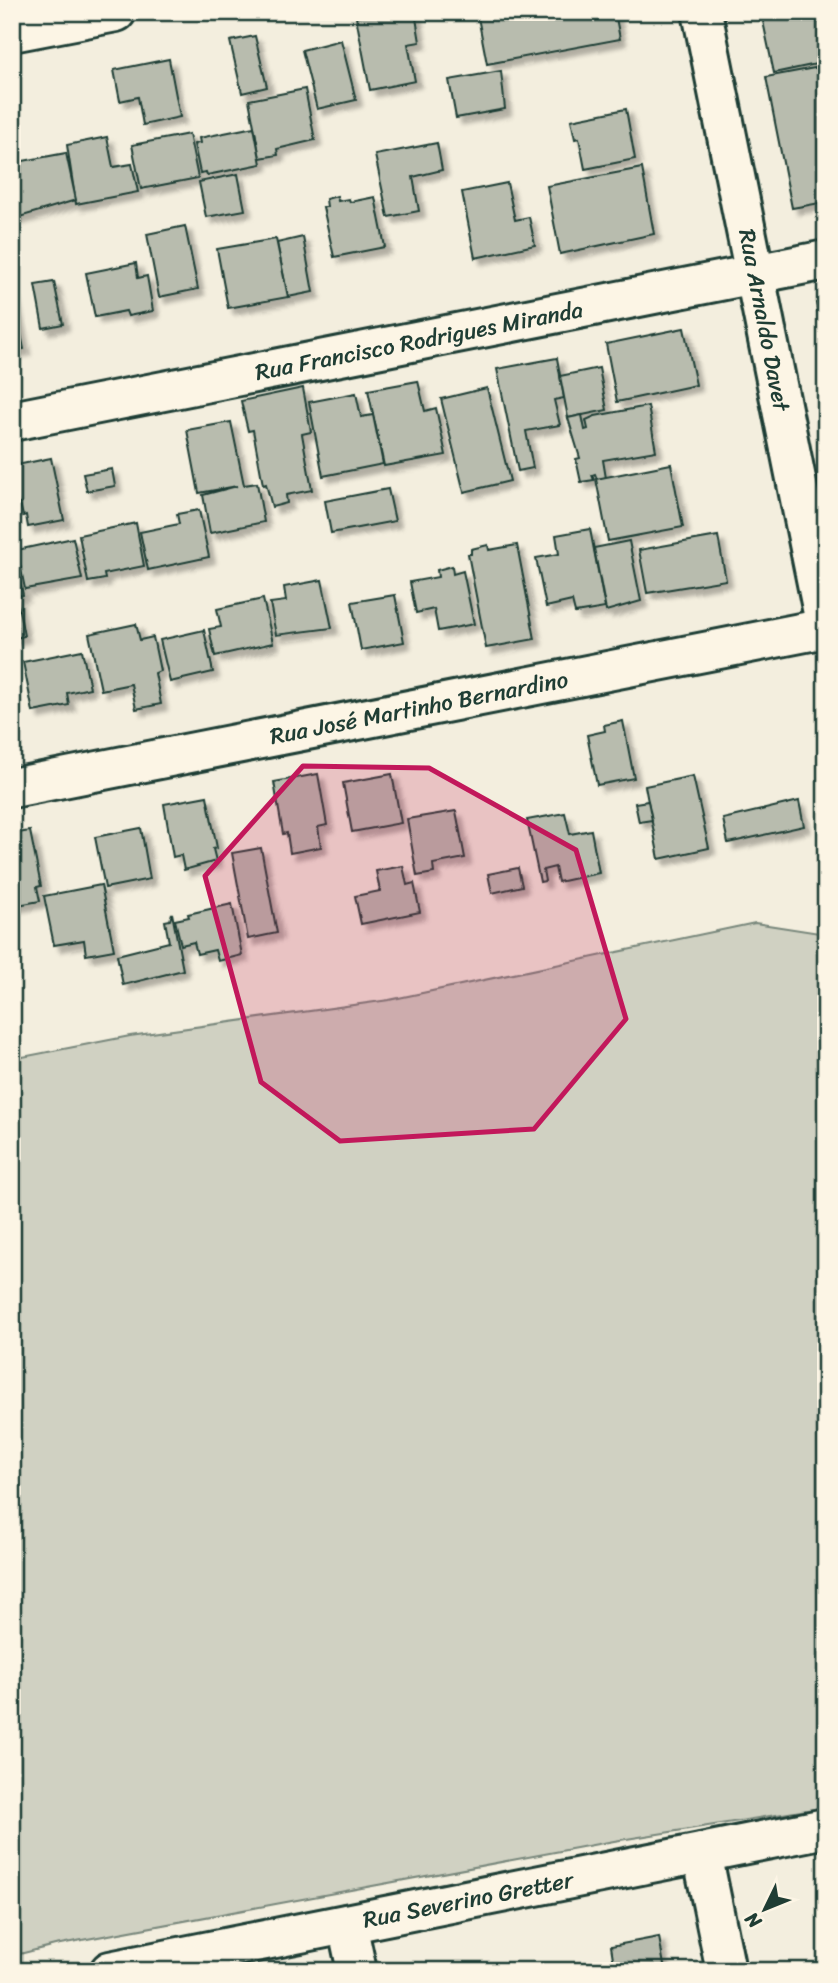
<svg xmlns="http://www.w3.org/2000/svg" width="838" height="1983" font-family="Sriracha,sans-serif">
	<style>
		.green { fill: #d0d1c2; stroke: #78877b; stroke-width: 2 }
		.building { fill: #b8bcae; stroke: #1f3d34; stroke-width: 2; filter: url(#shadow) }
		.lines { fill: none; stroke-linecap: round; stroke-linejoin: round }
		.minor-casing { stroke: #1f3d34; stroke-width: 44 }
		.minor { stroke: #fcf5e5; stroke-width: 38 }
		.marked { fill: #c2185b; fill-opacity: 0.2; stroke: #c2185b; stroke-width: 5; stroke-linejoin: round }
		.labels { text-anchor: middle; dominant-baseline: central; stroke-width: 5; stroke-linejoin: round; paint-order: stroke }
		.street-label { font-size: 23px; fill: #1f3d34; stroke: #fcf5e5 }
	</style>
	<defs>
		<filter id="shadow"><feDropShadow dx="6" dy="6" stdDeviation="2" flood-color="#0004"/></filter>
	</defs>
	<rect width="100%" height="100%" fill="#f3eede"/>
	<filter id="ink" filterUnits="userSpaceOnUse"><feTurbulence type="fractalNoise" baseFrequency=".0143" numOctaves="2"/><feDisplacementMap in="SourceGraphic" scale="14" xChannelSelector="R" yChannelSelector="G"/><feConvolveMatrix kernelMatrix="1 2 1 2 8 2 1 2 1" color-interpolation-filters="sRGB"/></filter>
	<g filter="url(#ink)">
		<polygon class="green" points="755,923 826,934 826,1807 614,1841 55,1945 12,1956 12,1059 130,1036 389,1000"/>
		<g class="building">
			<polygon points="385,12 415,12 420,42 408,44 415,81 370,90 356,17"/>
			<polygon points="477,12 615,12 620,39 487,64"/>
			<polygon points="761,12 826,12 826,62 774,73"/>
			<polygon points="255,36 267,87 242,93 230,41"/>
			<polygon points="341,40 356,100 317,109 302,50"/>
			<polygon points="169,59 180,117 143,125 138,97 120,101 114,70"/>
			<polygon points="820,67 826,98 826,202 792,208 766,77"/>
			<polygon points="501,71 505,109 456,118 449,80"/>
			<polygon points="305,89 315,140 277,149 278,155 260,158 249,100"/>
			<polygon points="626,109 635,159 585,169 579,138 575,139 571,120"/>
			<polygon points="254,127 261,164 207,175 206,172 200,173 194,144 200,143 199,138"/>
			<polygon points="189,134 198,178 141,189 132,145"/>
			<polygon points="107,137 113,167 132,164 138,192 76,204 67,145"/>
			<polygon points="437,143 442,170 413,177 419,211 388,217 375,155"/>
			<polygon points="66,153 76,200 13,219 12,163"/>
			<polygon points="642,168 654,234 560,254 547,186"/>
			<polygon points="238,174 245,210 206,217 199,182"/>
			<polygon points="507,183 515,220 529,217 535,245 475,258 462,192"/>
			<polygon points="337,196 338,201 349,199 350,202 375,197 385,247 334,257 323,207 327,207 326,199"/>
			<polygon points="185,226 198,289 159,297 147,234"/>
			<polygon points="303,237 313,292 288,297 277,243"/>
			<polygon points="276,239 288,297 228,308 217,249"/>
			<polygon points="136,263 138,278 147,276 153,311 128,316 126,311 95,317 86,273"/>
			<polygon points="54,282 63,324 43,328 35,285"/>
			<polygon points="12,289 24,349 12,351"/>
			<polygon points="826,301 826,355 816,303"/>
			<polygon points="684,328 696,385 617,402 606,344"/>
			<polygon points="557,358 564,398 554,400 560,425 526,431 533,468 518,471 497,369"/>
			<polygon points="599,368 607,410 568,418 560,376"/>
			<polygon points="418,381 425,411 436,408 446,455 384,466 368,390"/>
			<polygon points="303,388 311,432 302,434 312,490 286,495 287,503 272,507 266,484 263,485 253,430 248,431 241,401"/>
			<polygon points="487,388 510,481 464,492 441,399"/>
			<polygon points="356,393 361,417 373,415 383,464 323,476 309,402"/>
			<polygon points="648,406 656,451 603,460 606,478 597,479 595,474 592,475 594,480 581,482 576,459 580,458 568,418 582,415 585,430 588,429 586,420 595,416"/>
			<polygon points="231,422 244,485 257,483 264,522 210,533 203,495 237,486 199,493 187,430"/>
			<polygon points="51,458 64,520 28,527 26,515 23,516 20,504 18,505 12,466"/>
			<polygon points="671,464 683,527 608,541 596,479"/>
			<polygon points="112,469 115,486 87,491 83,474"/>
			<polygon points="388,489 395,521 331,533 325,501"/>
			<polygon points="199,510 209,557 148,570 140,532 179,524 177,514"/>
			<polygon points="136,523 144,566 104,574 105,579 88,582 79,535"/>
			<polygon points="590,529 605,608 575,613 572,601 546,607 536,558 559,554 556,535"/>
			<polygon points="718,536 726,580 647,593 639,550"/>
			<polygon points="73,538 82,579 25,589 17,550"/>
			<polygon points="629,541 641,601 606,611 594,548"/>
			<polygon points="12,544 23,595 12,597"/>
			<polygon points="488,545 489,550 517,545 535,639 486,648 468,554 471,554 471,549"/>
			<polygon points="452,566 453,574 463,571 474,624 438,631 434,609 416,613 410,582 438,577 437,570"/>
			<polygon points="322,580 332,628 276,635 270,603 286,601 284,587"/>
			<polygon points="395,595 404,642 361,650 352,602"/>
			<polygon points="17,599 24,636 12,639 12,600"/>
			<polygon points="263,599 273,643 215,656 209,629 221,627 217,609"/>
			<polygon points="136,624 140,640 153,637 160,671 155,673 161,704 136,709 131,684 101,690 89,634"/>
			<polygon points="204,630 213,672 170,682 160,640"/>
			<polygon points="82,650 90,688 67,693 69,705 33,712 23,662"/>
			<polygon points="623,721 634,778 597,785 587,735 605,731 604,725"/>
			<polygon points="318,774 327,825 318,827 321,847 290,853 287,833 283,834 274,782"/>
			<polygon points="392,774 401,823 352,832 343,783"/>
			<polygon points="693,776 709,848 659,859 645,786"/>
			<polygon points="207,796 217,848 213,849 216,861 184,870 181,855 173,857 164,804"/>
			<polygon points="648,801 652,820 639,822 635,803"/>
			<polygon points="799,801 804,826 728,843 723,819"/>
			<polygon points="456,811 465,858 433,864 434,873 417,876 407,819"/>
			<polygon points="565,813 570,834 591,830 599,873 558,882 555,867 543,870 545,881 540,882 527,820"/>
			<polygon points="141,828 150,879 105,888 95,837"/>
			<polygon points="30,831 41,886 37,887 40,901 12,906 12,834"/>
			<polygon points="261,848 277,933 248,939 232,853"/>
			<polygon points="403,866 407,885 414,883 420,912 361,924 355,896 380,891 376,871"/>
			<polygon points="518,868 522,886 492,893 488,874"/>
			<polygon points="101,885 114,950 86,955 84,940 54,945 44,896"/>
			<polygon points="232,904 242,955 218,961 215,950 197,954 194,942 181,945 175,920 189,917 188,914"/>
			<polygon points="172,913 183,970 123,985 117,955 169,942 165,921 170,920"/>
			<polygon points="826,1884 826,1916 820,1885"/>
			<polygon points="659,1937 665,1971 615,1971 611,1946"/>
			<polygon points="823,1966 826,1971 795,1971"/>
		</g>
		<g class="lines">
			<g class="minor-casing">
				<g id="minor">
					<polyline points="702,12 826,628"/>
					<polyline points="12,32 116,12"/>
					<polyline points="12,421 826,260"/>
					<polyline points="12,788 826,628"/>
					<polyline points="702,1853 726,1971"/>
					<polyline points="347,1924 357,1971"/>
					<polyline points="110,1971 826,1828"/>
				</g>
			</g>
			<use href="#minor" class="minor"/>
		</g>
	</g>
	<path class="marked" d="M303 766 429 768 576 850 626 1019 534 1129 340 1141 261 1082 205 876Z"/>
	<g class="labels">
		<g class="street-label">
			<text transform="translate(764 320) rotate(79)">Rua Arnaldo Davet</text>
			<text transform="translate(419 341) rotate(-11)">Rua Francisco Rodrigues Miranda</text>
			<text transform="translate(419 708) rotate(-11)">Rua José Martinho Bernardino</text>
			<text transform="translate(468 1900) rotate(-11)">Rua Severino Gretter</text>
		</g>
	</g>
	<rect width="838" height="1983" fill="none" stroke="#fcf5e5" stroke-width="42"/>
	<rect x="21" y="21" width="796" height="1941" fill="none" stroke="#1f3d34" stroke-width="2.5" filter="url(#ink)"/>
	<g transform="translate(765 1909) rotate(227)" stroke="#fcf5e5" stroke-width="5" paint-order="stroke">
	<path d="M0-5L12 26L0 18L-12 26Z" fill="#1f3d34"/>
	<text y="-10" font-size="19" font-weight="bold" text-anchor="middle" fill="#1f3d34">N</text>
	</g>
</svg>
